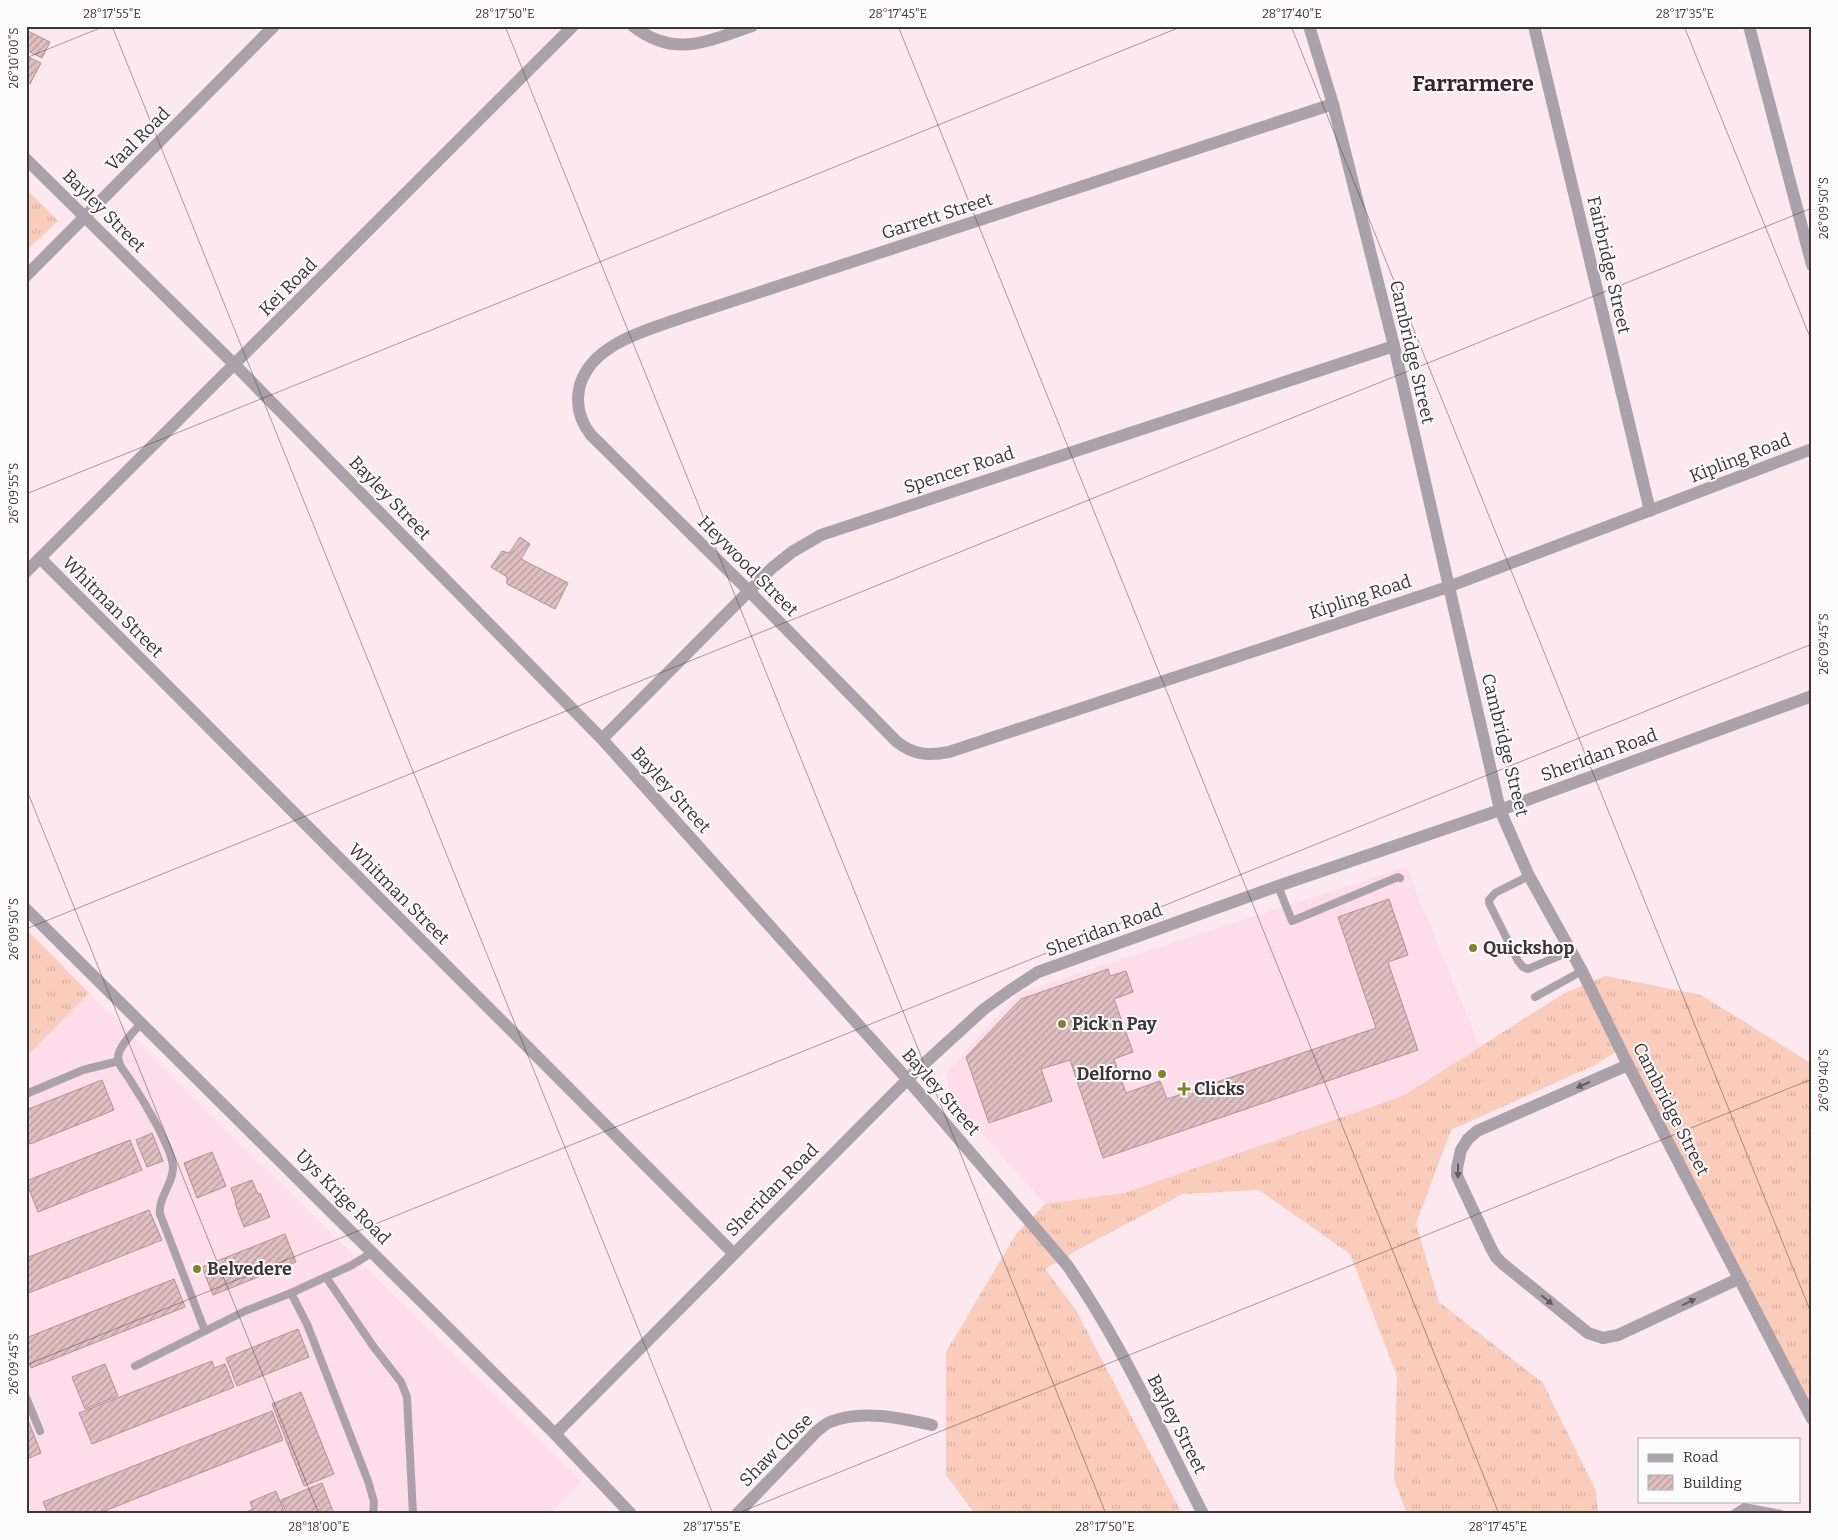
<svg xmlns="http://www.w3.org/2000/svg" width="1838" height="1540" font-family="Bitter,serif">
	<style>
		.built { fill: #fcdde9 }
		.grass { fill: url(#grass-tufts) }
		.building { fill: url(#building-hatch); stroke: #af9191 }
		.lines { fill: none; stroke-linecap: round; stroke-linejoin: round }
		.service { stroke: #aba1a9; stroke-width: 8 }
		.minor { stroke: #aba1a9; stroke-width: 12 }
		.oneway { fill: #655a60 }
		.ticks { fill: none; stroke: #3f3438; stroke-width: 1; stroke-opacity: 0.45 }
		.poi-dot { fill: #80832d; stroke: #fcfcfc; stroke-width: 2 }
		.labels { text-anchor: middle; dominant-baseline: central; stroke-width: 4; stroke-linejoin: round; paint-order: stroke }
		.street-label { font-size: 18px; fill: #3f3438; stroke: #fcfcfc }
		.poi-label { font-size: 18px; font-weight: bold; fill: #3f3438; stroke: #fcfcfc; text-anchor: start }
		.district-label { font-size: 22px; font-weight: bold; fill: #38222b; stroke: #fcfcfc }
		.neatline { fill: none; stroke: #3f3438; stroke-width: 2 }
		.ticks-label { font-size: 12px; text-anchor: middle; fill: #3f3438 }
	</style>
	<defs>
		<pattern id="grass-tufts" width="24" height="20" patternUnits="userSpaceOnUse" patternTransform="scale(1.25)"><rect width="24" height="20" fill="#faccbc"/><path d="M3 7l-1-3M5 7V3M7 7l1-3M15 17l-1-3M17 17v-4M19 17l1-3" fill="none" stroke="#d7b0a2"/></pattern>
		<pattern id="building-hatch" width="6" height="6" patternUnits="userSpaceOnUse" patternTransform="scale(1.25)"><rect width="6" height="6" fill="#dfbfbf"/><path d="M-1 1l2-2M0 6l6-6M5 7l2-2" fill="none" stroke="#b69c9c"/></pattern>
	</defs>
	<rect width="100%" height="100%" fill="#fce9f0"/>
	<g class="built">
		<polygon points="1406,867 1480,1047 1403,1096 1124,1193 1045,1204 949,1096 947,1072 1018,993"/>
		<polygon points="89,993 581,1481 550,1514 26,1514 26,1057"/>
	</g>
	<g class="grass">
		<polygon points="26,189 58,221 26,251"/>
		<polygon points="26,929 89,993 26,1057"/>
		<polygon points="1606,976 1701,995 1812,1064 1812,1411 1620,1049 1597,1064 1451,1130 1416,1224 1439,1302 1543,1383 1596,1491 1598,1514 1407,1514 1394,1480 1397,1376 1350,1254 1259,1190 1183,1194 1081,1248 1045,1269 1076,1310 1182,1514 975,1514 946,1475 946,1352 1016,1234 1045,1204 1124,1193 1403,1096 1563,994"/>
	</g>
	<g class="building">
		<polygon points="26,30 50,42 42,58 26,50"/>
		<polygon points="26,56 41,63 30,84 26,82"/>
		<polygon points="520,537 530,544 521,559 568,583 555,609 507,584 507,577 491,567 502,551 509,553"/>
		<polygon points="1389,899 1408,955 1388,962 1418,1050 1103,1158 1070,1060 1041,1069 1052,1101 989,1123 966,1057 1021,999 1108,969 1110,976 1126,971 1133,992 1114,999 1133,1052 1114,1059 1126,1093 1160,1081 1167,1099 1376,1028 1338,917"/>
		<polygon points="102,1080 114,1110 30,1144 26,1135 26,1110"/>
		<polygon points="152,1133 163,1161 147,1167 136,1140"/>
		<polygon points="130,1140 142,1170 38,1212 26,1181"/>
		<polygon points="212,1152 226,1186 197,1198 184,1163"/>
		<polygon points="252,1180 258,1194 260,1193 270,1217 244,1227 235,1203 236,1203 231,1188"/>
		<polygon points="149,1210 162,1240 26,1294 26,1258"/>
		<polygon points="285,1234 296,1262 213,1295 202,1267"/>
		<polygon points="174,1279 185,1307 31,1368 26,1356 26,1338"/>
		<polygon points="298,1329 309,1357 237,1386 226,1358"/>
		<polygon points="212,1361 214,1368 225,1364 234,1387 92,1444 79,1413"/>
		<polygon points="105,1364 118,1396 85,1409 72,1377"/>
		<polygon points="301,1392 334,1474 304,1486 272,1404"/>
		<polygon points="272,1411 283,1440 97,1514 48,1514 43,1502"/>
		<polygon points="26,1415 41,1453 27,1459 26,1458"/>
		<polygon points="322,1483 334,1514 287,1514 281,1500"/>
		<polygon points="276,1491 285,1514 242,1514 253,1509 250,1502"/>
	</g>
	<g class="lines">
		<g class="service">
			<polyline points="1529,876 1495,893 1489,900 1489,903 1518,961 1523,967 1528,969 1571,951"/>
			<polyline points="1278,886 1292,921 1398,877 1400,878"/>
			<polyline points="1535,997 1582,971"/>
			<path d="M142 1022C135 1031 119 1045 118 1057 118 1066 126 1073 130 1080 142 1098 171 1146 173 1166 174 1183 158 1197 160 1214L205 1331 245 1311 291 1293 307 1324 368 1481 374 1502 373 1514"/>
			<polyline points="26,1094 83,1070 119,1061"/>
			<polyline points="326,1277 373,1346 401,1382 407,1397 413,1514"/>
			<polyline points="291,1293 352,1265 373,1252"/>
			<polyline points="135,1366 205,1331"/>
			<polyline points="26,1397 40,1431"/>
			<polyline points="1733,1514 1744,1507 1781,1514"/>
		</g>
		<g class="minor">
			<path d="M633 26C675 59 708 41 752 26"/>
			<polyline points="1309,26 1333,104 1394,346 1500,810 1529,876 1582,971 1628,1065 1812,1419"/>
			<polyline points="1534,26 1650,511"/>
			<polyline points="1749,26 1812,265"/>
			<path d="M1333 104 681 318C645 331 592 344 580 385 575 404 580 421 591 435L748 590 897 742C914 755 928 756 949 752L1448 587 1812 449"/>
			<path d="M26 159 235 365 602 739 908 1080 1067 1265C1121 1342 1160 1430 1203 1514"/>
			<polyline points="26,276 274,26"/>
			<polyline points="40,558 733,1253"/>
			<polyline points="26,572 573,26"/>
			<polyline points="602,739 772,568 792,552 821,535 1394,346"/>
			<polyline points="26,909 555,1434 631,1514"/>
			<polyline points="1628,1065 1477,1131 1468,1139 1461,1150 1457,1168 1457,1176 1491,1248 1496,1257 1503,1264 1588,1333 1603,1338 1618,1335 1738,1279"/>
			<polyline points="555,1434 915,1072 984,1009 1009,991 1038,972 1278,886 1500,810 1812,696"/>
			<path d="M737 1514 817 1431C821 1428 825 1424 830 1422 861 1409 901 1418 932 1425"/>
		</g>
	</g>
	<defs><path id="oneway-solid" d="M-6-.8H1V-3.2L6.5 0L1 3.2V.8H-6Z" transform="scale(1.25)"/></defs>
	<g class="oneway">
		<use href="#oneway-solid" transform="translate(1583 1085) rotate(156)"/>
		<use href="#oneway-solid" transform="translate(1458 1171) rotate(91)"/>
		<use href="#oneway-solid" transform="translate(1547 1300) rotate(39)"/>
		<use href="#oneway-solid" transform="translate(1689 1302) rotate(-26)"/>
	</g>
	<path class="ticks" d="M112 26 713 1514M505 26 1106 1514M898 26 1499 1514M1291 26 1812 1315M1684 26 1812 342M26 58 105 26M26 494 1183 26M26 788 319 1514M26 929 1812 208M26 1365 1812 644M736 1514 1812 1079"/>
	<g class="poi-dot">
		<circle cx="1473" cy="948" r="5"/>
		<circle cx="1062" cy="1024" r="5"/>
		<circle cx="1162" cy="1074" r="5"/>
		<path d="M1181.5 1081.5h5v5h5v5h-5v5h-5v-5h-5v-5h5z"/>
		<circle cx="197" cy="1269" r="5"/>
	</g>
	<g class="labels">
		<g class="street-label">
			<text transform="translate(138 139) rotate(-45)">Vaal Road</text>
			<text transform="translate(104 211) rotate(45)">Bayley Street</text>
			<text transform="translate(937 216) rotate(-18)">Garrett Street</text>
			<text transform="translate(1609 265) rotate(77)">Fairbridge Street</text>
			<text transform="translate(288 287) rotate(-45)">Kei Road</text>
			<text transform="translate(1412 352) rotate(77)">Cambridge Street</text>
			<text transform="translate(1740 458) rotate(-21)">Kipling Road</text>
			<text transform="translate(959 470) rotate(-18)">Spencer Road</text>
			<text transform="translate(390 498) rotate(46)">Bayley Street</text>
			<text transform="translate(748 566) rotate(45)">Heywood Street</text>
			<text transform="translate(1360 597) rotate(-18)">Kipling Road</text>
			<text transform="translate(113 607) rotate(45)">Whitman Street</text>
			<text transform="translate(1505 745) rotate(76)">Cambridge Street</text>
			<text transform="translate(1599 755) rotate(-20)">Sheridan Road</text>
			<text transform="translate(671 790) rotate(48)">Bayley Street</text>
			<text transform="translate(399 894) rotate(45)">Whitman Street</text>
			<text transform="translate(1104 930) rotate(-20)">Sheridan Road</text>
			<text transform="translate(941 1092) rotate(49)">Bayley Street</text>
			<text transform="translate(1671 1109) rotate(63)">Cambridge Street</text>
			<text transform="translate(772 1190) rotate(-45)">Sheridan Road</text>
			<text transform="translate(343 1197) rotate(45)">Uys Krige Road</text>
			<text transform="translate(1177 1424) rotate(63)">Bayley Street</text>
			<text transform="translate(776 1450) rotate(-45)">Shaw Close</text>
		</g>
		<g class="poi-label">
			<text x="1483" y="948">Quickshop</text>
			<text x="1072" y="1024">Pick n Pay</text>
			<text x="1152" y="1074" text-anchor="end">Delforno</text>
			<text x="1194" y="1089">Clicks</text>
			<text x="207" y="1269">Belvedere</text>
		</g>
		<g class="district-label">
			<text x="1473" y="83">Farrarmere</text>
		</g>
	</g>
	<rect width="1838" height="1540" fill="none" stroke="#fcfcfc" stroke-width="55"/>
	<rect x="1638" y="1438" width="162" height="65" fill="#fcfcfc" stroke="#b0acae"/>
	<rect x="1648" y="1454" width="25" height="8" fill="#aba1a9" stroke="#b0acae"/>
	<text x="1683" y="1462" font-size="15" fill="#3f3438">Road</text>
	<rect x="1648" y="1475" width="25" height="15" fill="url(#building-hatch)" stroke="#b0acae"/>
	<text x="1683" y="1488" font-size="15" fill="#3f3438">Building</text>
	<rect x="28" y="28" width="1782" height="1484" class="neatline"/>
	<g class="ticks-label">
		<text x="112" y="18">28°17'55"E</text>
		<text x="505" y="18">28°17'50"E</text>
		<text x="898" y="18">28°17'45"E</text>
		<text x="1292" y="18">28°17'40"E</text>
		<text x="1685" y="18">28°17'35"E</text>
		<text transform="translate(14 58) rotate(-90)" y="4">26°10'00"S</text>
		<text transform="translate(1824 208) rotate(-90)" y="4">26°09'50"S</text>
		<text transform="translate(14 493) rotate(-90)" y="4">26°09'55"S</text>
		<text transform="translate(1824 644) rotate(-90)" y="4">26°09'45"S</text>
		<text transform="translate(14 929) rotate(-90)" y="4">26°09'50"S</text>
		<text transform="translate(1824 1080) rotate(-90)" y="4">26°09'40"S</text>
		<text transform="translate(14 1364) rotate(-90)" y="4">26°09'45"S</text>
		<text x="319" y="1531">28°18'00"E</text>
		<text x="712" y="1531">28°17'55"E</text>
		<text x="1105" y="1531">28°17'50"E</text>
		<text x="1498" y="1531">28°17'45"E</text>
	</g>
</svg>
